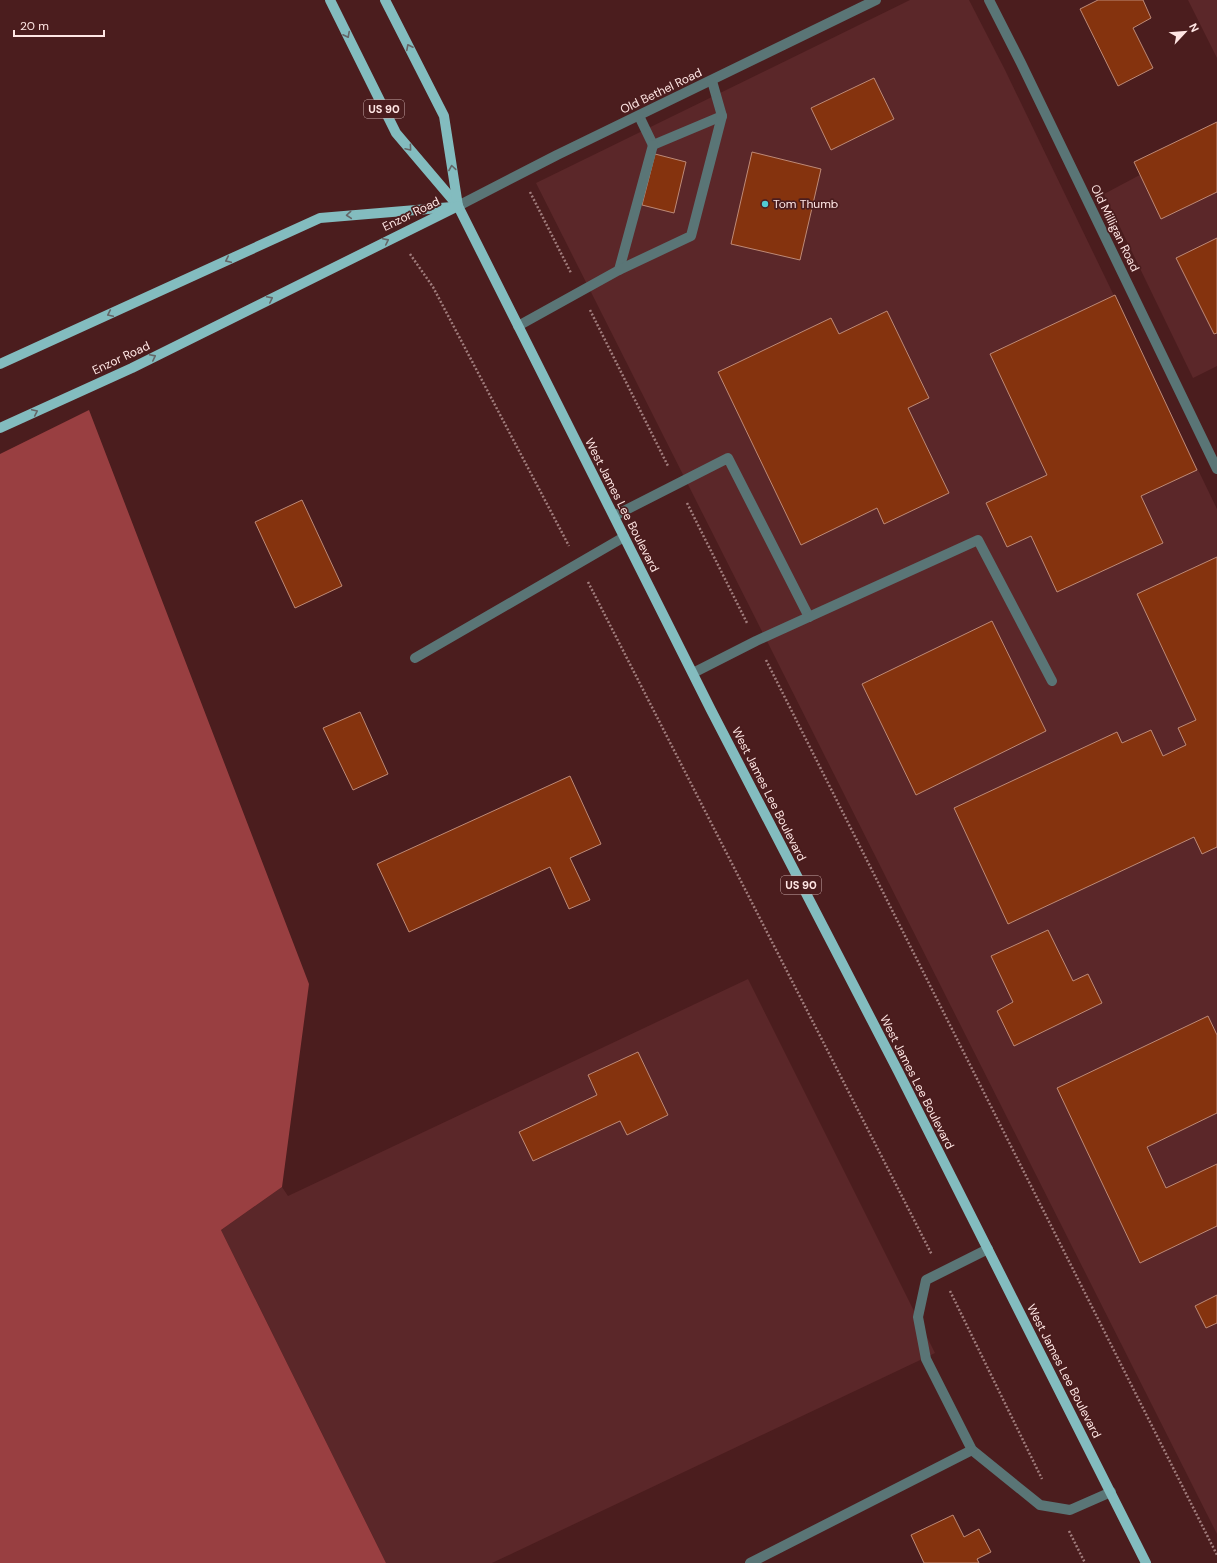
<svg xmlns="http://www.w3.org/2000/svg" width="1217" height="1563" font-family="'DM Sans',sans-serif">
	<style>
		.built { fill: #5b2729 }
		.forest { fill: #993f41 }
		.building { fill: #85330e; stroke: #be8a77 }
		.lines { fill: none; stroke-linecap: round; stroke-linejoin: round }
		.path { stroke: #a17d7d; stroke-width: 2.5; stroke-dasharray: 2 2; stroke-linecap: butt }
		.minor { stroke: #5a7576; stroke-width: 10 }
		.major { stroke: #83bcbf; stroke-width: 10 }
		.oneway { stroke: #646566 }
		.poi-dot { fill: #51ccd4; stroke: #4b1d1e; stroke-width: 1.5 }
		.labels { text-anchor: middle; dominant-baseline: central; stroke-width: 3.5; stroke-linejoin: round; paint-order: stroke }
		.shield { fill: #4b1d1e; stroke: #c9aaa9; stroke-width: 1 }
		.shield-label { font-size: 11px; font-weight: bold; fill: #ffe6e4 }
		.street-label { font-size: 12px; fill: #ffe6e4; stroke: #4b1d1e }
		.poi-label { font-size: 12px; fill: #ffe6e4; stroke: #4b1d1e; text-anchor: start }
	</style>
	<rect width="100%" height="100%" fill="#4b1d1e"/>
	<g class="built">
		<polygon points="910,0 969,0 1005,70 1217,509 1217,1534 536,183"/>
		<polygon points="1188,0 1217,0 1217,58"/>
		<polygon points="1217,134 1217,366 1193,378 1104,194"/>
		<polygon points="748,979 935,1353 492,1563 386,1563 221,1230 282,1187 288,1196"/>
	</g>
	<polygon class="forest" points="89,410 309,984 282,1187 221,1230 386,1563 0,1563 0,454"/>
	<g class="building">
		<polygon points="1098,0 1143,0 1151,18 1133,28 1153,68 1118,86 1080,9"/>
		<polygon points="874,78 894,119 831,150 811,108"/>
		<polygon points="1217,122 1217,192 1161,219 1134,162"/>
		<polygon points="752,152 821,169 800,260 731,244"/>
		<polygon points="655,154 686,162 674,213 642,205"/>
		<polygon points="1217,238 1217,333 1214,334 1176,258"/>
		<polygon points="1115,295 1197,470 1141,496 1163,543 1057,592 1031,536 1007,547 986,503 1047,475 990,354"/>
		<polygon points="887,311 929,398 908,408 949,493 884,524 877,508 801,545 718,372 831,318 839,334"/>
		<polygon points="302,500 342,586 295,608 255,522"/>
		<polygon points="1217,557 1217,847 1202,854 1194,837 1008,924 954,808 1117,732 1122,743 1151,730 1163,756 1186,745 1178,728 1196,720 1137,594"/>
		<polygon points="992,621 1046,731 916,795 862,684"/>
		<polygon points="360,712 388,774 353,790 323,728"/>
		<polygon points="570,776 601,844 570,858 590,900 569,909 550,867 409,932 377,864"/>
		<polygon points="1048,930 1073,981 1088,974 1102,1003 1014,1046 997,1011 1013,1002 991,956"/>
		<polygon points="1208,1016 1217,1035 1217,1113 1147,1147 1166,1188 1217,1164 1217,1226 1140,1263 1057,1088"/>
		<polygon points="638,1052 668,1115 627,1135 620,1121 533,1161 519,1132 597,1095 588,1075"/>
		<polygon points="1217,1295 1217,1323 1206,1328 1195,1306"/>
		<polygon points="953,1515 964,1537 979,1529 991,1552 977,1559 979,1563 924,1563 911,1535"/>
	</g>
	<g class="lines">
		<g class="path">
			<polyline points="530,192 571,273"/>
			<polyline points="410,254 433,287 569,546"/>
			<polyline points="590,310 668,466"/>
			<polyline points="687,503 747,623"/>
			<polyline points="588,582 932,1255"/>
			<polyline points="766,660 1217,1555"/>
			<polyline points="950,1291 1042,1479"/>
			<polyline points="1069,1531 1085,1563"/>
		</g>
		<g class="minor">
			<polyline points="989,0 1021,63 1217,469"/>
			<polyline points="639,116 653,145 722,116"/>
			<polyline points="458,206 557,155 876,0"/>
			<polyline points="619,270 653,145"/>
			<polyline points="518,326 619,270 691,236 722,116 712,81"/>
			<polyline points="614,516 728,458 809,617"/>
			<polyline points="415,658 624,537"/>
			<polyline points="693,673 756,641 978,540 1052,681"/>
			<polyline points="988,1249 926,1280 918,1317 926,1359 972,1450 1040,1505 1070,1510 1111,1492"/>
			<polyline points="750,1563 972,1450"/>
		</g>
		<g class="major">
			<polyline points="330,0 396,133 458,206 711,710 898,1071 1146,1563"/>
			<polyline points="385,0 444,116 458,206"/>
			<polyline points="0,364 320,218 452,207"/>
			<polyline points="0,428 132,368 458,206"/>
		</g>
	</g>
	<defs><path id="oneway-chevron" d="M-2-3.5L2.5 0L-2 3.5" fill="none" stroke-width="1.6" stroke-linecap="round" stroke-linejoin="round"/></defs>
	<g class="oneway">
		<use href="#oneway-chevron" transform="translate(347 35) rotate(63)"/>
		<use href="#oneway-chevron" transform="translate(409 47) rotate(-117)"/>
		<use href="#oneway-chevron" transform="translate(409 148) rotate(50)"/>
		<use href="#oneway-chevron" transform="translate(452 168) rotate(-99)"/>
		<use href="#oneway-chevron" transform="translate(349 215) rotate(175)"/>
		<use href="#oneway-chevron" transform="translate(386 241) rotate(-26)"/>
		<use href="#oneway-chevron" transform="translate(228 260) rotate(155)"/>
		<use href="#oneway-chevron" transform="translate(270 299) rotate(-27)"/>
		<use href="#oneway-chevron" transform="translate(110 314) rotate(155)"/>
		<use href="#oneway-chevron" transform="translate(153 357) rotate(-27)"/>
		<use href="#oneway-chevron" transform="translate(35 412) rotate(-25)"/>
	</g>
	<circle class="poi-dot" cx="765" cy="204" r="4"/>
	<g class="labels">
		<g class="shield">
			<rect x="364" y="100" width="40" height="18" rx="3"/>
			<rect x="781" y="876" width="40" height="18" rx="3"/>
		</g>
		<g class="shield-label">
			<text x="384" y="109">US 90</text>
			<text x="801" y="885">US 90</text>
		</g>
		<g class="street-label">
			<text transform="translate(661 91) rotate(-26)">Old Bethel Road</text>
			<text transform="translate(411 214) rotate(-26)">Enzor Road</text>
			<text transform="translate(1115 228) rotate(64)">Old Milligan Road</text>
			<text transform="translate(121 358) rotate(-25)">Enzor Road</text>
			<text transform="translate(622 505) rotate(63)">West James Lee Boulevard</text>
			<text transform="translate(769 794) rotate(63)">West James Lee Boulevard</text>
			<text transform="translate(917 1082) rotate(63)">West James Lee Boulevard</text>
			<text transform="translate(1064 1371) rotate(63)">West James Lee Boulevard</text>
		</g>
		<g class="poi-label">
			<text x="773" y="204">Tom Thumb</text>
		</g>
	</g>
	<g transform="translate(1185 32) rotate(64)" stroke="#4b1d1e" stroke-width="3" paint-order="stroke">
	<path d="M0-3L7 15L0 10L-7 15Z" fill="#ffe6e4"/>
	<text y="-6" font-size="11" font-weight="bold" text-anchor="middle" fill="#ffe6e4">N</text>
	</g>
	<path d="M14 30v6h90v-6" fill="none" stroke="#ffe6e4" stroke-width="2"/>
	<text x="20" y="30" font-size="12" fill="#ffe6e4" stroke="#4b1d1e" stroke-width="3" paint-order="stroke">20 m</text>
</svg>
